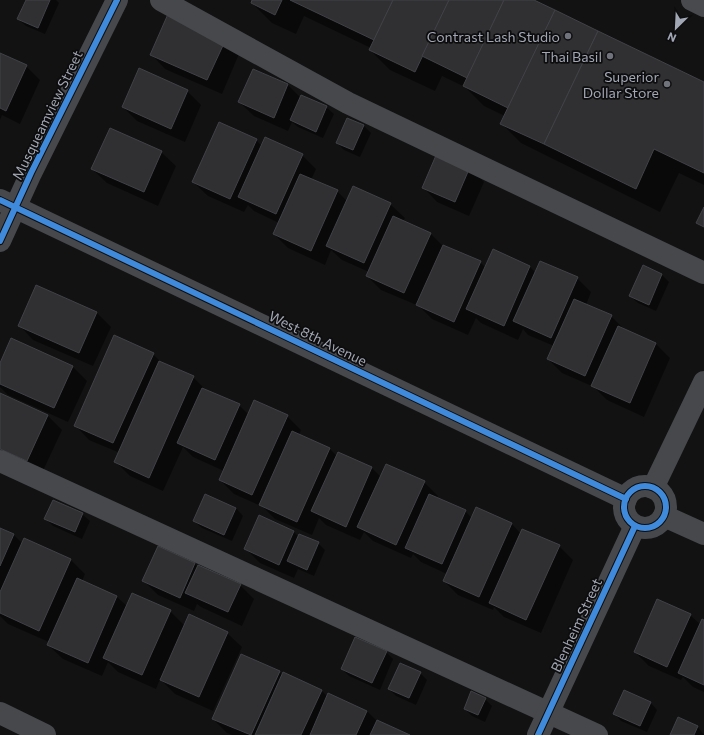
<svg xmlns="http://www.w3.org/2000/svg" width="704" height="735" font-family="Commissioner,sans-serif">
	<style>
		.shadow { fill: #0007 }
		.building { fill: #303032; stroke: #414247 }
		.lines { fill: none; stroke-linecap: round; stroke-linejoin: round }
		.minor { stroke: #46484c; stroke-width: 22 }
		.major { stroke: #494a4d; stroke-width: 22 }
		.cycleway-casing { stroke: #0d0d0e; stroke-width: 8 }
		.cycleway { stroke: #408adc; stroke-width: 6 }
		.poi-dot { fill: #70737c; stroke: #0d0d0e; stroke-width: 1.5 }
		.labels { text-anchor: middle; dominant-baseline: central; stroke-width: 3.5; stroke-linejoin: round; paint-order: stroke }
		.poi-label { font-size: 14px; fill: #a2a7b5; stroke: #0d0d0e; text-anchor: end }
		.street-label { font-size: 14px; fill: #a2a7b5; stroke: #0d0d0e }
	</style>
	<rect width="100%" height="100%" fill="#121213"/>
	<g class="shadow">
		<polygon points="27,0 56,0 59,3 45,34 26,26 18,19"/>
		<polygon points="253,0 531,0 704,83 704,185 679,173 660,212 521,143 501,123 505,116 484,106 465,87 442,76 435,91 390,70 370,50 371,48 304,16 296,34 272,23 252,3"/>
		<polygon points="225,40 239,54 222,94 165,69 151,54"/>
		<polygon points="0,54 26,66 40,80 20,124 2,115 0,120"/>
		<polygon points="254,70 288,85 301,98 326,107 334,114 323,138 298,127 292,122 288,131 254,116 239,102"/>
		<polygon points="187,91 201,105 185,142 137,121 123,107"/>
		<polygon points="348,119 364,126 371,133 360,157 344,150 337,143"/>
		<polygon points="256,140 262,146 302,155 316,169 311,180 337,191 347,201 390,204 405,218 403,221 431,234 444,247 480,262 486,268 493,251 530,267 536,273 577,278 591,292 586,305 611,316 625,330 656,344 670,358 644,417 607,400 594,387 562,373 548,359 554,346 528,335 523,329 518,340 481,323 476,318 468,335 432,319 419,306 381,290 367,276 369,272 342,260 331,250 325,265 288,248 274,234 279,223 254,211 248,205 244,212 208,196 193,182"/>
		<polygon points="161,152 176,166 158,206 107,183 92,169"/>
		<polygon points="470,168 484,182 469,216 437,202 423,187"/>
		<polygon points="644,267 662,275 669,282 656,311 638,303 630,296"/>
		<polygon points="97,313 111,327 93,366 33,340 19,325"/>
		<polygon points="153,354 163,364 193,377 207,391 239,405 249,415 287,416 301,430 299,435 330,449 337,456 338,453 372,468 381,477 424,482 438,496 437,498 465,511 472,518 511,523 521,534 559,546 573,560 541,633 504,617 494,607 493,610 458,595 444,581 447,574 421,562 413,554 411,558 373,541 364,532 360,540 326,525 319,518 312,535 275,519 263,507 234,494 220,480 224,471 193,457 183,447 163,491 130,476 116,462 120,453 89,440 75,425"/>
		<polygon points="0,366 73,367 87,381 68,422 8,395 0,387"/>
		<polygon points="0,394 47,415 62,430 41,475 0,456"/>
		<polygon points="206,495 236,508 243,516 232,541 202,528 194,521"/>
		<polygon points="82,514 90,521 82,539 53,526 46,519"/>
		<polygon points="260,517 294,532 299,537 318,543 325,550 314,576 298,569 294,578 260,563 246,549"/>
		<polygon points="0,529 14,535 23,544 25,539 71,560 85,574 82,581 117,597 127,606 170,611 185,626 227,633 242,647 213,711 175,694 160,679 156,689 118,672 108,662 102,676 63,659 48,645 49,642 8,624 0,616"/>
		<polygon points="158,548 195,564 198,567 240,585 254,599 242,626 201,607 197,604 194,611 158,595 144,581"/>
		<polygon points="690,615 701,625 704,621 704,692 693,687 683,677 681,680 649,666 635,652"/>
		<polygon points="386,652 393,659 380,690 349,676 342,669"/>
		<polygon points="279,672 283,675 321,690 328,697 367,711 377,721 408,735 232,735 227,733 213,719"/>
		<polygon points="420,673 427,680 416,705 396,696 389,689"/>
		<polygon points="485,699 492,706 485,722 472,716 465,709"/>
		<polygon points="650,702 657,710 647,732 621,721 614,713"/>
		<polygon points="698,727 704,735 671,735"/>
	</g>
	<g class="building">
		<polygon points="26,0 50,0 38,28 17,19"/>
		<polygon points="252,0 282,0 275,15 251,3"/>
		<polygon points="290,0 393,0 374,40"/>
		<polygon points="393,0 449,0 415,72 369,50"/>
		<polygon points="449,0 504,0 467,78 422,56"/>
		<polygon points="504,0 534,0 555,10 508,108 463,86"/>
		<polygon points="555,10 598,31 544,144 500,124"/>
		<polygon points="168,14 226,39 207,80 150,55"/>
		<polygon points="598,31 704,82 704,173 654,149 636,189 544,144"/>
		<polygon points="0,53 27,65 6,111 0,108"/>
		<polygon points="139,68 188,90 171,129 122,107"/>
		<polygon points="253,69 288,84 274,118 238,102"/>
		<polygon points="301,95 327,106 316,132 290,120"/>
		<polygon points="347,118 364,125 353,150 336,143"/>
		<polygon points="219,122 257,139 230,199 192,182"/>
		<polygon points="110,128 162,151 144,192 91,169"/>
		<polygon points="265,137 303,154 276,214 238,197"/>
		<polygon points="437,153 470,167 455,202 422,188"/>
		<polygon points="300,174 338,190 311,251 273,234"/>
		<polygon points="353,186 391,203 364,263 326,246"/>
		<polygon points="704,207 704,227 696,223"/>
		<polygon points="393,216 431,233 404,293 366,276"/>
		<polygon points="443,245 481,261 454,322 416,305"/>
		<polygon points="493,249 530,266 504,326 466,309"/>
		<polygon points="540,261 578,277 551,338 513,321"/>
		<polygon points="643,265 662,274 649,305 629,296"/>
		<polygon points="36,285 97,312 79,353 18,326"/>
		<polygon points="574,299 612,315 585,376 547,359"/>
		<polygon points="618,326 656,343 630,403 591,386"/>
		<polygon points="114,335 154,353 113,443 74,426"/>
		<polygon points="11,338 73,366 54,408 0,384 0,363"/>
		<polygon points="159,361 194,376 149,478 114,462"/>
		<polygon points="202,388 240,404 215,460 177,443"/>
		<polygon points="0,393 48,415 27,461 0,449"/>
		<polygon points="254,400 288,415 252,495 219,480"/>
		<polygon points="292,431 330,448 297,522 259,505"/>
		<polygon points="338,452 372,467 346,527 311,511"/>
		<polygon points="386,464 425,481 396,545 357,527"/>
		<polygon points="205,494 236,508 224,535 193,521"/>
		<polygon points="429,494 466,510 442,564 405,548"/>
		<polygon points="53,500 83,513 75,532 44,519"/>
		<polygon points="476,507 512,523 479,597 443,581"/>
		<polygon points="259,515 294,531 279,565 244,549"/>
		<polygon points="0,528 14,534 0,566"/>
		<polygon points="522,529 560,545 526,620 489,603"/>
		<polygon points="299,534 319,542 307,570 287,561"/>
		<polygon points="24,538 71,559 39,631 0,613 0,592"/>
		<polygon points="158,546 195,563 180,598 142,581"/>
		<polygon points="198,565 241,584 228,612 185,593"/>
		<polygon points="77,578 117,596 88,663 47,645"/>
		<polygon points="132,593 171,610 142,675 103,658"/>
		<polygon points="657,599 691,614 667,667 634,652"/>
		<polygon points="189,614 228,632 199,697 160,680"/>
		<polygon points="702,619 704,620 704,685 678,673"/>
		<polygon points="355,637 387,651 372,683 341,669"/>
		<polygon points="241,654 280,671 251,735 212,719"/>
		<polygon points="400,663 421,672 409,698 388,689"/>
		<polygon points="283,672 322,690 301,735 255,735"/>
		<polygon points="624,690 651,702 640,726 613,714"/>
		<polygon points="471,691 486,698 478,715 464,709"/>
		<polygon points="328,693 367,711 356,735 310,735"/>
		<polygon points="678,717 698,726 694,735 670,735"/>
		<polygon points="377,720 410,735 370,735"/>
	</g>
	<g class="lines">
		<g class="minor">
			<polyline points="161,0 348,103 704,273"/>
			<polyline points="0,200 626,499"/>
			<polyline points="0,241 31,173 117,0"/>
			<polyline points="0,461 597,735"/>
			<circle cx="645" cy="507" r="21"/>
			<polyline points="653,488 704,382"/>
			<polyline points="664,516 704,534"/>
			<polyline points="0,713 45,735"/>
			<polyline points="538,735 635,526"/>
		</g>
		<polyline class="major" points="692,0 704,6"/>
		<g class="cycleway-casing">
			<g id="cycleway">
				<polyline points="0,200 626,499"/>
				<polyline points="0,241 31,173 117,0"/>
				<circle cx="645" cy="507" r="21"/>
				<polyline points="538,735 635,526"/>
			</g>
		</g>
		<use href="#cycleway" class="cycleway"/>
	</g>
	<g class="poi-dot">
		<circle cx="568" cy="36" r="4"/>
		<circle cx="610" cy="56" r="4"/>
		<circle cx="667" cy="84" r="4"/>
	</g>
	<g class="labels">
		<g class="poi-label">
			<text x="560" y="36">Contrast Lash Studio</text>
			<text x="602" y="56">Thai Basil</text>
			<text x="659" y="76">Superior<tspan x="659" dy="16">Dollar Store</tspan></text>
		</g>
		<g class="street-label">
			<text transform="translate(47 115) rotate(-64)">Musqueamview Street</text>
			<text transform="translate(318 338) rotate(26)">West 8th Avenue</text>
			<text transform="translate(576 625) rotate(-65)">Blenheim Street</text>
		</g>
	</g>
	<g transform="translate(676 28) rotate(204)" stroke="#0d0d0e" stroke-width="3" paint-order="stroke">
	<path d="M0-3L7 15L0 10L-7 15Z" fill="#a2a7b5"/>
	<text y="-6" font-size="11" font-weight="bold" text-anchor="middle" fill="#a2a7b5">N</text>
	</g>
</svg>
